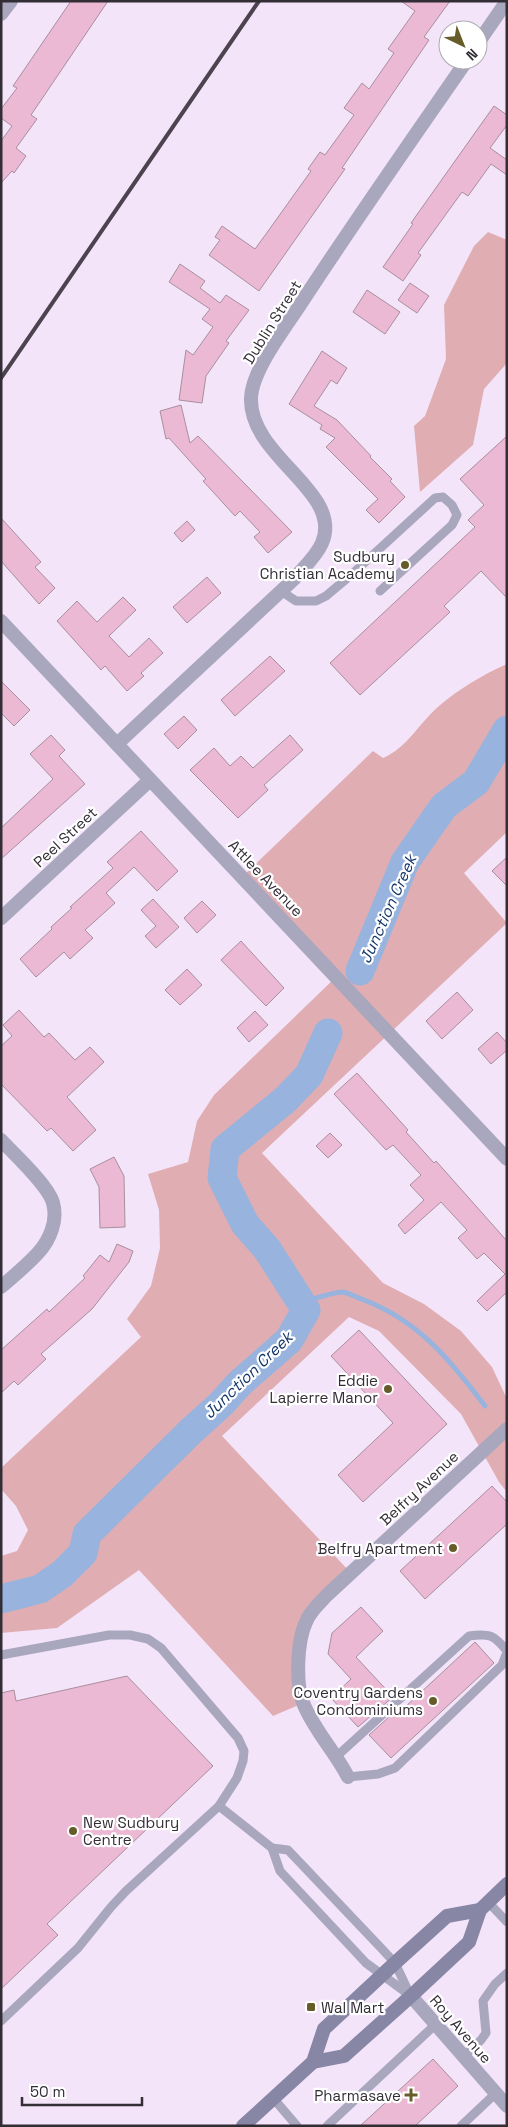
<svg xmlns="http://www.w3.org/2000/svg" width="508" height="2127" font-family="'Space Grotesk',sans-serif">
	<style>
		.green { fill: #e0aeb2 }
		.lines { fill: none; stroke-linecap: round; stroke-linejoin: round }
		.stream { stroke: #97b3de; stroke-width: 5 }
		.river { stroke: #97b3de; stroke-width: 29 }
		.building { fill: #ecb9d5; stroke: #a88f9c }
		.service { stroke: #a8a7bd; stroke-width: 9 }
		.minor { stroke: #a8a7bd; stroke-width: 14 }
		.tertiary { stroke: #a8a7bd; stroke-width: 14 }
		.secondary { stroke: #8886a5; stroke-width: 14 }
		.rail { stroke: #4b434e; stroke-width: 4 }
		.poi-dot { fill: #665c29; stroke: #fff; stroke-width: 2 }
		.labels { text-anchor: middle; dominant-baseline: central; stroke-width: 4.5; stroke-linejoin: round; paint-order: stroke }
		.street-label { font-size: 15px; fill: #332d36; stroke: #fff }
		.poi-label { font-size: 15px; fill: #332d36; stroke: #fff; text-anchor: end }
		.water-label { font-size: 16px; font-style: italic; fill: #14376b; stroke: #fff }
	</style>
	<rect width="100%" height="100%" fill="#f3e4fa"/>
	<g class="green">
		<polygon points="488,232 507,240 507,363 484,389 473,445 420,492 414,426 425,416 446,359 444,305 474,246"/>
		<path d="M507 664V832L464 873 507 923 262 1153 383 1283 424 1304 461 1331 492 1367 507 1399V1492L499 1482 461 1414 379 1331 349 1317 222 1436 350 1572 304 1620 301 1704 273 1716 139 1570 57 1628 1 1633V1556L17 1551 28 1530 16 1506 1 1489V1468L141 1337 127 1319 151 1286 160 1248 159 1210 148 1174 188 1162 197 1121 214 1095 337 976 243 876 373 751 383 758C407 748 419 723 439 706 459 689 482 675 507 664Z"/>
	</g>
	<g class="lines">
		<path class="stream" d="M302 1302C312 1300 332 1292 343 1292 349 1293 358 1298 364 1300 419 1321 451 1361 485 1406"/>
		<g class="river">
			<polyline points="360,971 405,862 444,806 476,782 507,730"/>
			<polyline points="1,1599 40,1589 62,1574 83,1553 87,1534 190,1432 221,1404 239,1384 289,1340 306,1310 267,1249 245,1224 222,1178 225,1149 285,1100 309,1075 328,1033"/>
		</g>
	</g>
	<g class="building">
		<polygon points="71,1 108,1 31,115 37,119 16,148 26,156 14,173 12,171 1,183 1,141 12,126 1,118 1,109 17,88 13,86"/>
		<polygon points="401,1 450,1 424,37 429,40 342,168 345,169 259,291 209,255 220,240 215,237 222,226 255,249 266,234 311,171 308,169 320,152 325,155 354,115 344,108 362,83 369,89 394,53 388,49 415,11"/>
		<polygon points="494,106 507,115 507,125 490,148 507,160 507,175 491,164 468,196 462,192 418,253 421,255 403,281 383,267 413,224 411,223"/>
		<polygon points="180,264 205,281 200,288 220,303 226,295 249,310 226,341 229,343 206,376 202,403 179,400 186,350 193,355 213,327 202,319 210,309 169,282"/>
		<polygon points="410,283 429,296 417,313 398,300"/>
		<polygon points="367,290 400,312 385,334 353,312"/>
		<polygon points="322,351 347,368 337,384 331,380 314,406 337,420 371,456 370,457 392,479 390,481 405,497 379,523 366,510 378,499 326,447 335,438 320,429 322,425 289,404"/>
		<polygon points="181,405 190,443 198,436 292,532 268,553 254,537 260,532 240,511 235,516 203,481 206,479 169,438 166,439 160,411"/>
		<polygon points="507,436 507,598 481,571 444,606 450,612 360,695 330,663 475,527 468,520 484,505 460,479"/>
		<polygon points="1,518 41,562 35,567 55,588 39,604 1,561"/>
		<polygon points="187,521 195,530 182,542 174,533"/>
		<polygon points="207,577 221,593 187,623 173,607"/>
		<polygon points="123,597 136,610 109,636 129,657 149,638 163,653 141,673 144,676 127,691 105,666 101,670 57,621 77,601 97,622"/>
		<polygon points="270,656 285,671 235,716 221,700"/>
		<polygon points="1,681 30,710 14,726 1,713"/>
		<polygon points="184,716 197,730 178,749 164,734"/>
		<polygon points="51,735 65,750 59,756 85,784 1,859 1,828 53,779 30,754"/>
		<polygon points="290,735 303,750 264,785 268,790 238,818 190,770 214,748 230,766 241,756 253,768"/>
		<polygon points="141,831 178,871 157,891 134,867 106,893 115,903 85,930 93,938 70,959 64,952 36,977 20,959 52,929 51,927 72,908 70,907 113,868 107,862"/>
		<polygon points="507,857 507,886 492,871"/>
		<polygon points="153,899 179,927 156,948 145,936 156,926 141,910"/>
		<polygon points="202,901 216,915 197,933 184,918"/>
		<polygon points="241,941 284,988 266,1006 221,960"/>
		<polygon points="187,969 202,985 180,1005 165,990"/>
		<polygon points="457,992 473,1010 442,1039 426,1021"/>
		<polygon points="19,1010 44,1037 49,1033 75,1060 90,1047 104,1062 67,1097 96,1130 73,1151 51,1128 47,1131 1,1084 1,1046 12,1036 3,1025"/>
		<polygon points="255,1011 268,1025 249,1042 237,1028"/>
		<polygon points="497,1032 507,1043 507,1050 491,1064 478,1049"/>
		<polygon points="357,1073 408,1130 406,1132 434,1163 436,1161 507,1241 507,1292 487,1311 477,1301 505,1274 484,1253 477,1259 458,1238 467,1230 441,1202 405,1234 398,1225 424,1200 410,1185 421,1175 393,1145 386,1150 334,1094"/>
		<polygon points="330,1133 342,1145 328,1158 316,1146"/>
		<polygon points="114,1157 124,1176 125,1227 100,1228 99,1187 90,1169"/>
		<polygon points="117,1244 133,1251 129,1262 92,1309 41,1354 46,1359 18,1385 14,1381 1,1393 1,1350 47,1309 49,1312 85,1278 83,1276 100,1255 109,1262"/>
		<polygon points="359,1330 447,1424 363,1502 338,1475 393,1423 331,1356"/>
		<polygon points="492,1486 507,1502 507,1524 425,1599 400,1571"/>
		<polygon points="361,1607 383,1631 356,1657 393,1697 358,1727 331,1698 351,1679 328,1654 332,1633"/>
		<polygon points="475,1642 494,1663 391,1758 369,1735 401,1706 404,1708"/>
		<polygon points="127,1676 213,1766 47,1924 58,1935 1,1989 1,1693 14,1690 16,1701"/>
		<polygon points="433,2059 458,2086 415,2126 360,2126"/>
	</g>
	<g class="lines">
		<g class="service">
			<polyline points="281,591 296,601 316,601 326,596 351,575 435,498 443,497 452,505 457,515 452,525 380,591"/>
			<polyline points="1,1655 109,1635 130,1635 148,1639 161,1648 238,1738 244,1751 243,1761 237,1778 219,1806 126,1891 111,1907 78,1948 1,2021"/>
			<path d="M337 1756 469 1636C490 1633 494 1635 507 1651"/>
			<polyline points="348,1777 378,1774 395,1768 502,1665 507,1652"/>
			<polyline points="219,1806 272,1848 280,1871 366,1963 411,1996"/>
			<polyline points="272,1848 288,1850 382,1949 395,1963 410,1995"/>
			<polyline points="488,1902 507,1922"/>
			<polyline points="464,2056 481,2040 486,2033 483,2001 495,1984 507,1973"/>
			<polyline points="273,2098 297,2126"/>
			<polyline points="327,2126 436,2024"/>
			<polyline points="461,2126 496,2093"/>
		</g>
		<g class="minor">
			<polyline points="1,14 11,1"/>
			<polyline points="478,43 507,1"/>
			<path d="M117 744 294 579C303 568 316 557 322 543 344 492 249 457 251 398 252 370 285 328 300 305 354 222 411 141 467 60"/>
			<polyline points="1,918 150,780"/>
			<path d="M1 1140C14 1154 49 1186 53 1203 58 1220 50 1240 38 1253 27 1265 14 1276 1 1287"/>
			<path d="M348 1777C335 1752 315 1731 304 1705 295 1686 297 1641 306 1622 310 1611 320 1603 327 1595L507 1429"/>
			<polyline points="411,1996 507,2106"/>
		</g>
		<polyline class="tertiary" points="1,621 507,1159"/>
		<g class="secondary">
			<polyline points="313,2062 344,2056 411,1996 469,1942 480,1910 507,1884"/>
			<polyline points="243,2126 313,2062 324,2029 395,1963 447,1916 480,1910"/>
		</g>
		<polyline class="rail" points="1,378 259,1"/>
	</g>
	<g class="poi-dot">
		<circle cx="405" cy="565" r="5"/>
		<circle cx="388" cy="1389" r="5"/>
		<circle cx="453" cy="1548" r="5"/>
		<circle cx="433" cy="1701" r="5"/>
		<circle cx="73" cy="1831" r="5"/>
		<rect x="306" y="2002" width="10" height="10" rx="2.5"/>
		<path d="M408.5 2087.5h5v5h5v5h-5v5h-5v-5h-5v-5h5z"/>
	</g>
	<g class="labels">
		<g class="street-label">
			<text transform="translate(272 322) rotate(-58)">Dublin Street</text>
			<text transform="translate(65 837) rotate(-43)">Peel Street</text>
			<text transform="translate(266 878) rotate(46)">Attlee Avenue</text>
			<text transform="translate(419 1488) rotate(-43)">Belfry Avenue</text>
			<text transform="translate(461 2029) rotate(49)">Roy Avenue</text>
		</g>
		<g class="poi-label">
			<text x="395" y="556">Sudbury<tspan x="395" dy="17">Christian Academy</tspan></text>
			<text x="378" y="1380">Eddie<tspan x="378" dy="17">Lapierre Manor</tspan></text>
			<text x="443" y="1548">Belfry Apartment</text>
			<text x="423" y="1692">Coventry Gardens<tspan x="423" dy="17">Condominiums</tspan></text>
			<text x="83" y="1822" text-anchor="start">New Sudbury<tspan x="83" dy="17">Centre</tspan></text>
			<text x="321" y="2007" text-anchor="start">Wal Mart</text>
			<text x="401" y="2095">Pharmasave</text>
		</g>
		<g class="water-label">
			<text transform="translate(388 909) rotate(-66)">Junction Creek</text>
			<text transform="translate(248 1375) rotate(-44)">Junction Creek</text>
		</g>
	</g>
	<rect width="508" height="2127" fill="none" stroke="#332d36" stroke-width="5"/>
	<g transform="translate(463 45) rotate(137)"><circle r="24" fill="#ffffff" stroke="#adabaf"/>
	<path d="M0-4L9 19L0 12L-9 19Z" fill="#665c29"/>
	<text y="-8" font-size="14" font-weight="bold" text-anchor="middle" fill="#332d36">N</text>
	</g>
	<path d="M22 2097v8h120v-8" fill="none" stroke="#332d36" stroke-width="2.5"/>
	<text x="30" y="2097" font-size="15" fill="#332d36" stroke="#ffffff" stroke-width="4" paint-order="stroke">50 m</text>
</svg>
